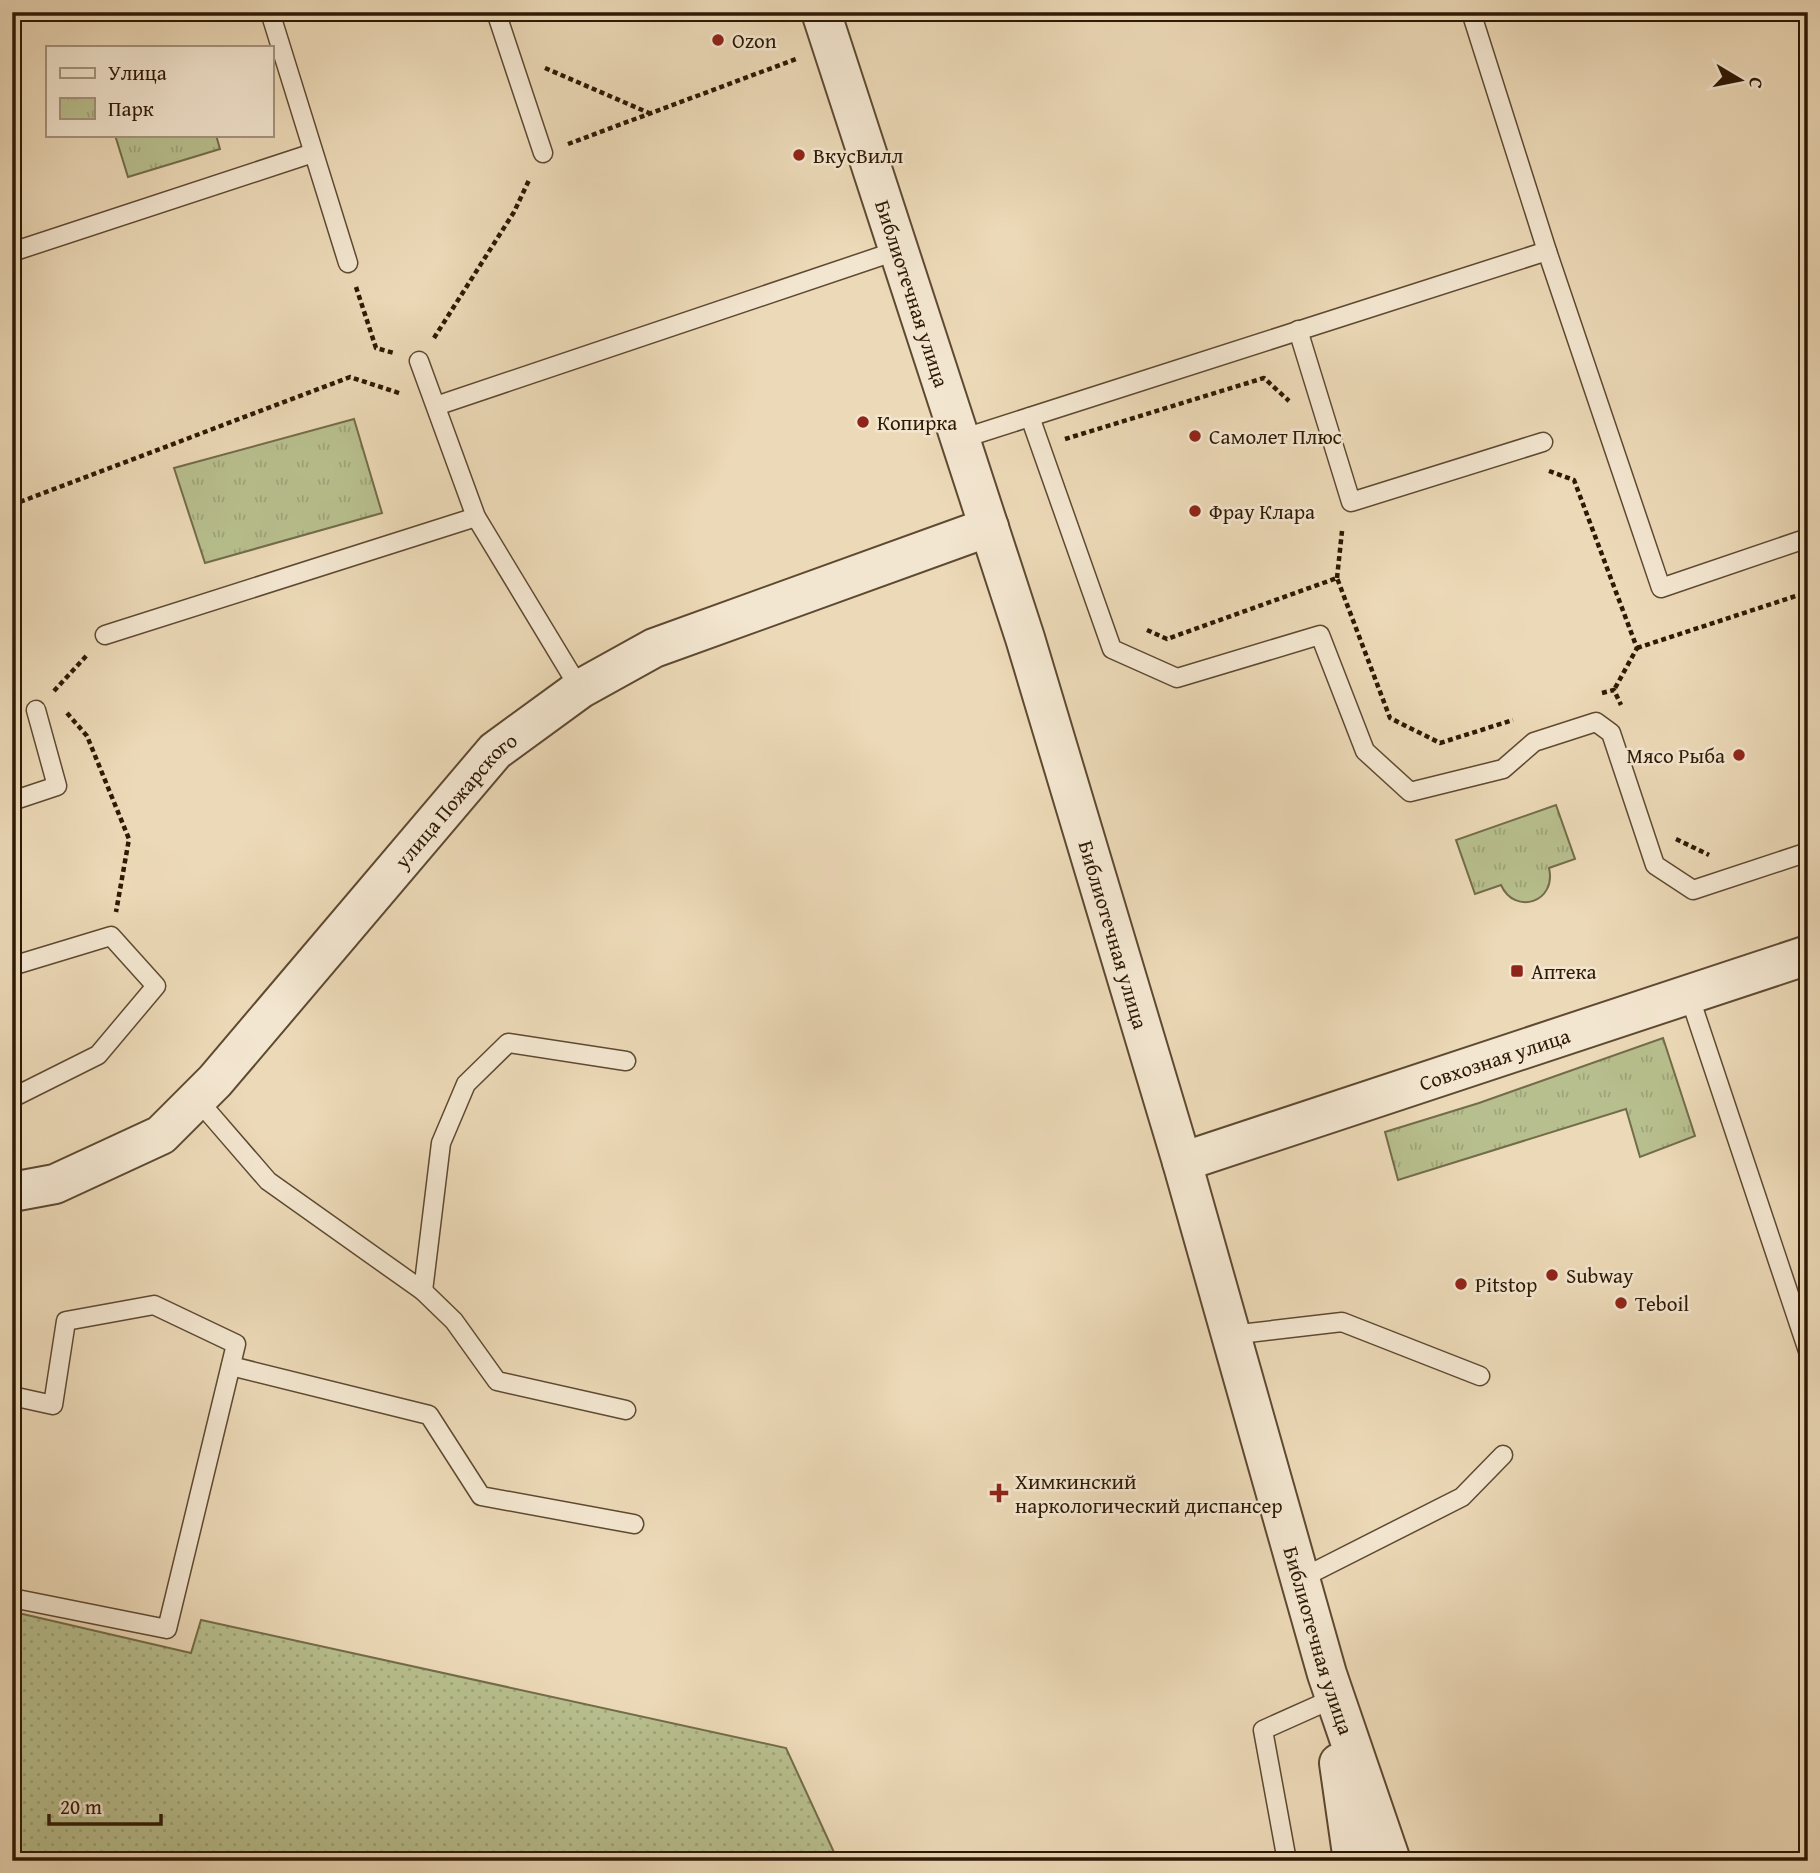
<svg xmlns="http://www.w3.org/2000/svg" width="1820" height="1873" font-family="'Gentium Book Plus',serif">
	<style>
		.grass { fill: url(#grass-dots); stroke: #736c49; stroke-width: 2 }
		.park { fill: url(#park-tufts); stroke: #736c49; stroke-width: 2 }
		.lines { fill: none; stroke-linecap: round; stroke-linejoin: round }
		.service-casing { stroke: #5e4931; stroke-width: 21 }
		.tertiary-casing { stroke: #5e4931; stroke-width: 42 }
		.path { stroke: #2e1904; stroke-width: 4.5; stroke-dasharray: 5 3.5; stroke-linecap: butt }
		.service { stroke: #f3e6d0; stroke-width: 18 }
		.tertiary { stroke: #f3e6d0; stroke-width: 38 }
		.poi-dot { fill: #8f2418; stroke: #f3e6d0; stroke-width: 2.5 }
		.labels { text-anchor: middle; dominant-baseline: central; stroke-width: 5; stroke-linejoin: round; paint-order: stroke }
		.poi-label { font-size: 21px; fill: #2e1904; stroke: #f3e6d0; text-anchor: start }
		.street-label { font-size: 21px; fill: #2e1904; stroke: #f3e6d0 }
	</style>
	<defs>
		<pattern id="grass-dots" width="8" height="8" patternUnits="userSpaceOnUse" patternTransform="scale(1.75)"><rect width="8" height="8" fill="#b8bf8e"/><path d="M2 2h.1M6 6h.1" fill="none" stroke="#9ea479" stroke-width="1.8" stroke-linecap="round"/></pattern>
		<pattern id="park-tufts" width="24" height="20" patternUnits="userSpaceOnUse" patternTransform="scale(1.75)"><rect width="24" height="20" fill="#b8bf8e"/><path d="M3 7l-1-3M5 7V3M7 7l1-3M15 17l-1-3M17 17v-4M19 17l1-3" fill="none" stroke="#9ea479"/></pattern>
	</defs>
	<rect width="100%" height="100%" fill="#ecd9b7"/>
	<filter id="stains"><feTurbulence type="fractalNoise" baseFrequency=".00286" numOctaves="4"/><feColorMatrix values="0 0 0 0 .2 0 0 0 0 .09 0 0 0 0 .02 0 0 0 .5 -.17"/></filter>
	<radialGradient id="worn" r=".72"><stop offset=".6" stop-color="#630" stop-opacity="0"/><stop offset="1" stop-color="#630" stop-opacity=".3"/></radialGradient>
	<polygon class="grass" points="14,1612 191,1653 201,1620 786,1748 838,1861 12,1861 12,1619"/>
	<g class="park">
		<polygon points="115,135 216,135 220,149 128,177"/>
		<polygon points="354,419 382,513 205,563 174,468"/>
		<path d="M1556 805 1575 859 1549 868C1557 902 1515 916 1501 885L1475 894 1456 840Z"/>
		<polygon points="1663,1038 1695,1136 1640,1157 1626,1109 1398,1180 1385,1132 1479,1103"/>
	</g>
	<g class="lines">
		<g class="service-casing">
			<g id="service">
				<polyline points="270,12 348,263"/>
				<polyline points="496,12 543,153"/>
				<polyline points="1471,12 1547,251 1661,588 1808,538"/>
				<polyline points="12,252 313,153"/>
				<polyline points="1298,330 1351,502 1543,442"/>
				<polyline points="419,361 476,517 580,689"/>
				<polyline points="436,406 899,250"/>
				<polyline points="1030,417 1112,649 1177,678 1320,635 1365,751 1410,792 1503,769 1534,742 1596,722 1611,733 1655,865 1693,890 1808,852"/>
				<polyline points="961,439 1547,251"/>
				<polyline points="105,635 476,517"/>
				<polyline points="12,801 57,786 36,710"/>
				<polyline points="12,966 111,936 156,986 98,1055 12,1098"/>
				<polyline points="1689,995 1808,1351"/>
				<polyline points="197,1099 268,1181 423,1291 441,1143 466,1084 508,1043 626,1061"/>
				<polyline points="423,1291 454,1321 497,1381 626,1410"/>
				<polyline points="1231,1335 1342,1322 1480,1376"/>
				<polyline points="231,1366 429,1415 481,1496 634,1524"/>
				<polyline points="12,1396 53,1405 66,1321 154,1305 236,1344 167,1629 12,1598"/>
				<polyline points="1300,1579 1462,1497 1503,1455"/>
				<polyline points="1287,1861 1263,1730 1330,1700"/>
			</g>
		</g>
		<g class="tertiary-casing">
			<g id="tertiary">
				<path id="s1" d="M821 12 1025 638 1182 1162 1327 1674 1391 1861"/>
				<path id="s2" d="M1182 1162 1808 955"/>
				<path id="s3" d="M12 1192 55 1184 161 1135 215 1081 495 751 580 689 654 648 989 527"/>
				<polyline points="1339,1763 1353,1861"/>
			</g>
		</g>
		<g class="path">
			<polyline points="545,68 649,113"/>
			<polyline points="568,144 796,59"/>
			<polyline points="356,287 376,348 394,353"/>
			<polyline points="434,338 514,212 530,178"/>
			<polyline points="1065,439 1264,378 1289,401"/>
			<polyline points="1549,471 1574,480 1637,648 1614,690"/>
			<polyline points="12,505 350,377 402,394"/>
			<polyline points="1337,578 1342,531"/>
			<polyline points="1147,630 1167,639 1337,578 1390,718 1440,743 1513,720"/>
			<polyline points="1637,648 1808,592"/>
			<polyline points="54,691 88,654"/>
			<polyline points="1602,693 1614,690 1621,705"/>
			<polyline points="67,713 87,736 129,839 116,912"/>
			<polyline points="1676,839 1709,855"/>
		</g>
		<use href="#service" class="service"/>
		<use href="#tertiary" class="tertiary"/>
	</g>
	<g class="poi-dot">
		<circle cx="718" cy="40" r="7"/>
		<circle cx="799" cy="155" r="7"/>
		<circle cx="863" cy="422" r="7"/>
		<circle cx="1195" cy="436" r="7"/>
		<circle cx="1195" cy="511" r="7"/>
		<circle cx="1739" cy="755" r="7"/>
		<rect x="1510" y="964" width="14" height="14" rx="3.5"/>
		<circle cx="1552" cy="1275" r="7"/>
		<circle cx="1461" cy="1284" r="7"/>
		<circle cx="1621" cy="1303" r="7"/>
		<path d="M995.5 1482.5h7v7h7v7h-7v7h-7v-7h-7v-7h7z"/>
	</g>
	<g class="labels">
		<g class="poi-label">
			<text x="732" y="40">Ozon</text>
			<text x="813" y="155">ВкусВилл</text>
			<text x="877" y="422">Копирка</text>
			<text x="1209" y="436">Самолет Плюс</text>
			<text x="1209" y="511">Фрау Клара</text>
			<text x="1725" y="755" text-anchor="end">Мясо Рыба</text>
			<text x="1531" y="971">Аптека</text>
			<text x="1566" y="1275">Subway</text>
			<text x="1475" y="1284">Pitstop</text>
			<text x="1635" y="1303">Teboil</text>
			<text x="1015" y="1481">Химкинский<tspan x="1015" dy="24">наркологический диспансер</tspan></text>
		</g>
		<g class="street-label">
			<text stroke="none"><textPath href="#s1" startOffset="296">Библиотечная улица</textPath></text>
			<text stroke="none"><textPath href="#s3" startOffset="607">улица Пожарского</textPath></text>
			<text stroke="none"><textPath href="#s1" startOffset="968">Библиотечная улица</textPath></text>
			<text stroke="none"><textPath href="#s2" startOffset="329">Совхозная улица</textPath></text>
			<text stroke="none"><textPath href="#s1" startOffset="1703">Библиотечная улица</textPath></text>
		</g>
	</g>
	<rect width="1820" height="1873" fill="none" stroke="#ecd9b7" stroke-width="42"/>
	<rect x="14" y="14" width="1792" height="1845" fill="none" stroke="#2e1904" stroke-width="3.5"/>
	<rect x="21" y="21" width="1778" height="1831" fill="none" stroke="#2e1904" stroke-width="2"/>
	<rect x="46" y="46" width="228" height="91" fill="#f3e6d0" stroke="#a4947e" stroke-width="2"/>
	<rect x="60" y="68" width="35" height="10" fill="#f3e6d0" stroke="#a4947e" stroke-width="2"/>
	<text x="108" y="80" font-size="21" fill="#2e1904">Улица</text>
	<rect x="60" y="98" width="35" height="21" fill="url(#park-tufts)" stroke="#a4947e" stroke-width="2"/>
	<text x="108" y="116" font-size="21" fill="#2e1904">Парк</text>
	<g transform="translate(1740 80) rotate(100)" stroke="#f3e6d0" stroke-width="5" paint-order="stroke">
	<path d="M0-5L12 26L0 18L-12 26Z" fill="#2e1904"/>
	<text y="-10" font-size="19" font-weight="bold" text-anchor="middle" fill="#2e1904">С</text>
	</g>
	<path d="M49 1814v10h112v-10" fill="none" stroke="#2e1904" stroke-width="3.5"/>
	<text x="60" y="1814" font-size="21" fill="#2e1904" stroke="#f3e6d0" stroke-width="5" paint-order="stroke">20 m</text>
	<rect width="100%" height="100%" filter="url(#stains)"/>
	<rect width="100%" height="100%" fill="url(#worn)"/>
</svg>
